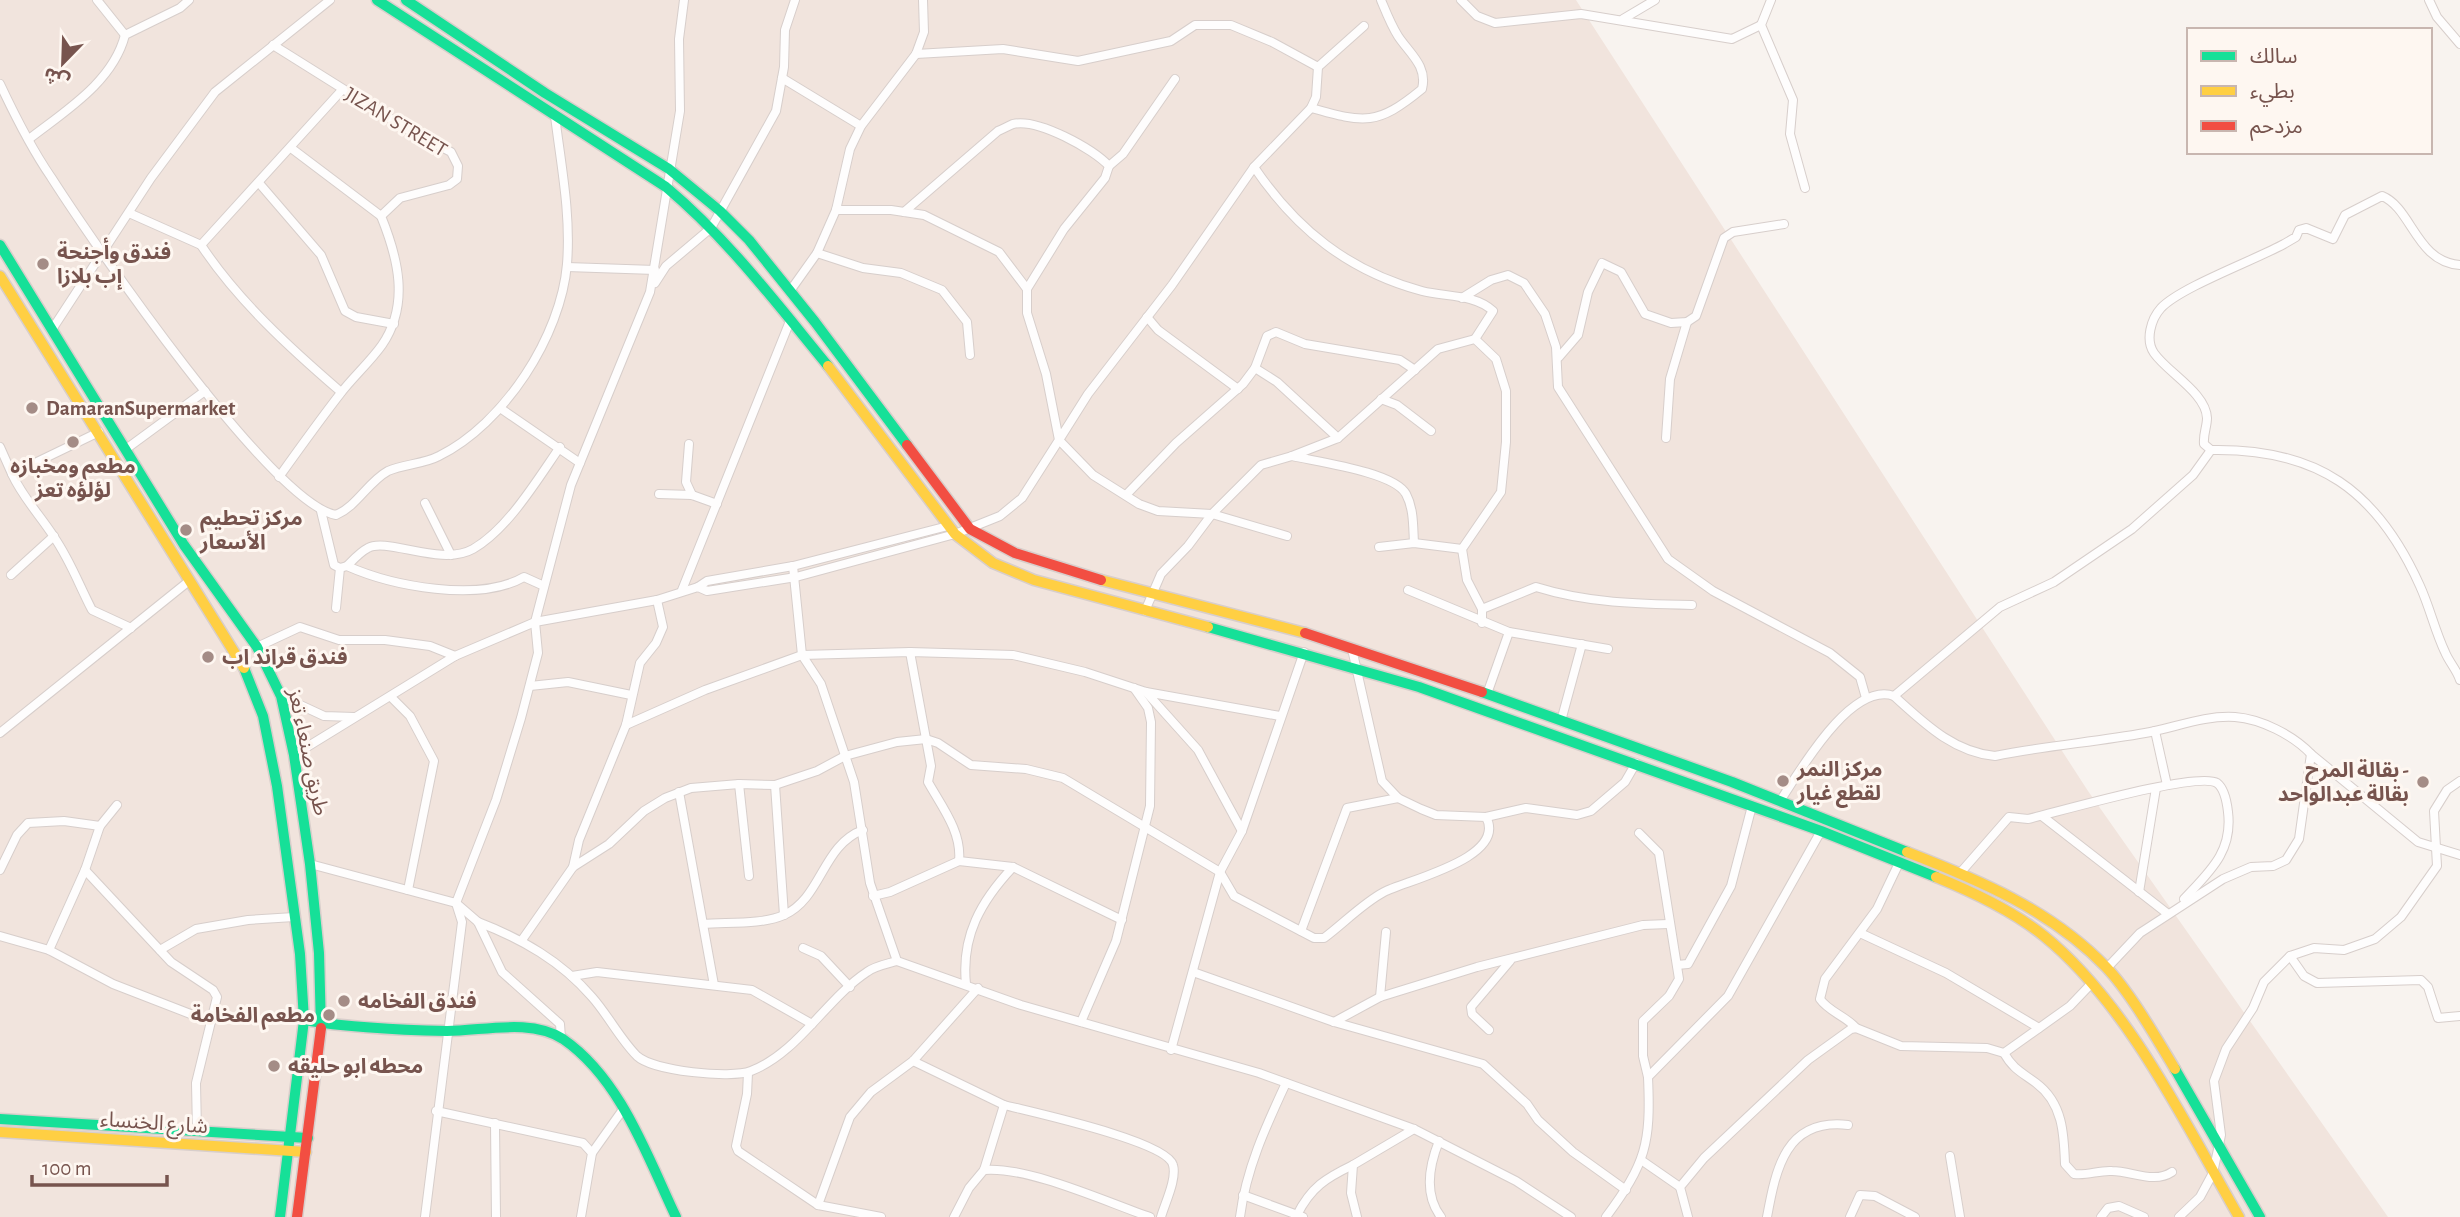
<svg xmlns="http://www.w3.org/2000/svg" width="2460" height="1217" font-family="'Alegreya Sans','Noto Sans Arabic',sans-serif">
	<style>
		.residential { fill: #f1e4dd }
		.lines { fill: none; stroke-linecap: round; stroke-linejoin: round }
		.street-casing { stroke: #d7cecb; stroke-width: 10 }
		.fast-casing { stroke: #d8cecb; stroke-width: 13 }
		.slow-casing { stroke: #d8cecb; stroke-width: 13 }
		.jam-casing { stroke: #d8cecb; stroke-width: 13 }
		.street { stroke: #fefdfd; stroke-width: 8 }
		.fast { stroke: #16e098; stroke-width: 10 }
		.slow { stroke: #ffcf43; stroke-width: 10 }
		.jam { stroke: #f24e42; stroke-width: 10 }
		.poi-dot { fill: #a48c86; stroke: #fef7f1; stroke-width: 2.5 }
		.labels { text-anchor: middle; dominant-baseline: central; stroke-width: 6; stroke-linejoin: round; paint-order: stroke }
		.street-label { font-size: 21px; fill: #77544e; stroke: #fef7f1 }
		.poi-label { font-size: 21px; font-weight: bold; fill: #77544e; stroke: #fef7f1; text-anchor: start }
	</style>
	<rect width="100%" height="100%" fill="#f8f3ef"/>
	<polygon class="residential" points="0,0 1576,0 2088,791 2388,1217 0,1217"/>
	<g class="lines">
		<g class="street-casing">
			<g id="street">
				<polyline points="97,0 125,35"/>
				<polyline points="1461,0 1477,16 1495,23 1581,14 1732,39 1761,25"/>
				<polyline points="1771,0 1761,25 1793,100 1790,134 1805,188"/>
				<polyline points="2429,0 2437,17 2460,44"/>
				<polyline points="1623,19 1655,0"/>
				<path d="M273 45 407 129 451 152 458 166 457 179 449 185 400 198 381 216C398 258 410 304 382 345 370 362 353 377 340 394 319 421 299 449 279 477"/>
				<polyline points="916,54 1003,49 1078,61 1171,41 1195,25 1231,25 1272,42 1318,67 1364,26"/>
				<polyline points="782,78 861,126"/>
				<path d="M0 84C15 116 31 148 51 177 92 241 272 504 336 515 357 506 368 482 388 471 404 464 424 464 439 456 504 424 561 336 567 264 571 214 561 165 555 116"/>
				<path d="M1311 108C1365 123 1377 126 1422 89 1428 66 1409 53 1398 36 1391 25 1386 12 1381 0"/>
				<path d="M29 139C65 111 113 82 125 35L180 8 189 0"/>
				<polyline points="291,148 381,216"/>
				<polyline points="1109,166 1123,154 1175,79"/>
				<path d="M1254 167C1296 229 1348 271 1422 291 1446 297 1475 294 1493 311L1475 339"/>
				<polyline points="259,183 321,255 345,311 356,317 394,324"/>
				<path d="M904 212 998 131C1003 129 1008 126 1013 124 1038 118 1093 149 1109 166L1105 178 1064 229 1027 289"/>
				<polyline points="129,213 201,245 342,90"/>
				<path d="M201 245C238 301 291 349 341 392"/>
				<polyline points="817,253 863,268 901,273 942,290 967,322 970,355"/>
				<path d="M2460 265C2416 262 2412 208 2382 196L2345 215 2333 239 2306 228 2299 230 2296 237 2284 244C2255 260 2181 287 2161 308 2151 319 2145 340 2154 353 2168 373 2206 393 2207 418 2207 427 2203 434 2204 444L2211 450C2317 448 2377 490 2420 586 2430 608 2435 631 2445 652 2449 662 2457 670 2460 680"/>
				<polyline points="567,267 655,270"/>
				<polyline points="655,283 666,266 711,228 776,111 784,67 785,30 795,0"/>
				<polyline points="790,291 817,253 836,210 850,149 861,126 916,54 924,32 923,0"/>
				<polyline points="1462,298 1491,280 1508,275 1524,283 1545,314 1556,347 1558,387 1668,559 1713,591 1830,653 1860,677 1866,698"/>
				<polyline points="1147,317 1158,330 1238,389"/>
				<polyline points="53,328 151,178 215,92 330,0"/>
				<polyline points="1559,357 1578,335 1588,292 1602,263 1621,272 1645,314 1671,323 1687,322 1696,316 1724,238 1733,232 1784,224"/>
				<polyline points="1255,368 1267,336 1276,332 1305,344 1400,360 1415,370"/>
				<polyline points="1381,399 1397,405 1431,431"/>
				<polyline points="500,408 580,463"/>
				<path d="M99 432 12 474C23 498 40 515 54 537 70 560 79 585 92 610L131 628"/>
				<polyline points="1666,438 1670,379 1687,322"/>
				<polyline points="689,444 686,482 692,495"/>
				<polyline points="0,447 12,474"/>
				<polyline points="126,449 205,391"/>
				<path d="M1292 456C1318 462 1394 472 1406 494 1414 509 1413 527 1414 543"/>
				<polyline points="659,494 692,495 717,504"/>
				<polyline points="1126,495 1176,443 1243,384 1255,368 1277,382 1338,438"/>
				<polyline points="425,503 451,555"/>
				<path d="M321 511 334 565 340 568 347 566C392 586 479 603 524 577L544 586"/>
				<polyline points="1287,536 1212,514 1158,511 1139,504 1093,475 1059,440 1088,394 1172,285 1254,167 1311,108 1316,97 1318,67"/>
				<polyline points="1379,547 1414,543 1462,549"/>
				<path d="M347 566C353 560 360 552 368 548 387 537 441 567 473 549 508 529 537 480 560 447"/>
				<polyline points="793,566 802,655 821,684 854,782 870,883 897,961 1021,1005 1259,1073 1414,1129 1516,1181 1571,1217"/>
				<polyline points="11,575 54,536"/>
				<polyline points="698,587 707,581 793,566 948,526"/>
				<polyline points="682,590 790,321"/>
				<polyline points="1408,590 1509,632 1608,649"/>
				<polyline points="336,608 340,568"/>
				<path d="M1482 609 1536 587C1587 603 1638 604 1692 605"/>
				<polyline points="1145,611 1161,574 1188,546 1212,514 1261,465 1292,456 1338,438 1438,349 1475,339 1496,359 1506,391 1506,442 1501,492 1462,549 1467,580 1482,609 1482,623"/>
				<polyline points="257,647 300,627 339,640 385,640 430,646 455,656"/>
				<path d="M910 652 931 766 928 782C942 807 962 832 959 861"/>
				<polyline points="530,686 568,682 631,695"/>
				<polyline points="1146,692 1198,750 1242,831"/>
				<polyline points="1487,694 1509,632"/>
				<polyline points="281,696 324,716 354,717"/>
				<path d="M1894 696C1924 723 1953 752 1995 756 2044 746 2095 742 2145 733 2174 728 2204 715 2235 717 2261 719 2293 735 2311 754"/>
				<polyline points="391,697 410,716 434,761 408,890"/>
				<polyline points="1561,721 1582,644"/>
				<polyline points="626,725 705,690 802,655 910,652 1013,655 1085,672 1146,692 1280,716"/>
				<polyline points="2155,731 2167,785"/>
				<polyline points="0,733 189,581"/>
				<polyline points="294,755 455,656 535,622 657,600 698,587 707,591 796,577 955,534 1000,516 1022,498 1059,440 1046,374 1027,313 1027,289 999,252 924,215 891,210 836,210"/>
				<polyline points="739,784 749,876"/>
				<polyline points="775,785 784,915"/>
				<polyline points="679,792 714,985"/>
				<path d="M1780 801C1800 771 1851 681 1894 696L2000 607 2054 582 2132 529 2193 475 2211 450"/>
				<polyline points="2042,816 2168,914"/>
				<polyline points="1486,817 1526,808 1577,815 1591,811 1625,782 1636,763"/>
				<polyline points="1639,833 1659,853 1679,979 1669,996 1643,1021 1643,1056 1648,1077"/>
				<polyline points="310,864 456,903 496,800 521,718 538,653 535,622 571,485 650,292 680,111 679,39 684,0"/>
				<polyline points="573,867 579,840 626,725 640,663 656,643 663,627 657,600"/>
				<polyline points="0,870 17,835 28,823 64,821 100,826"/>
				<polyline points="85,870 171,962 213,990 217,997 196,1083 197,1131"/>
				<path d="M1961 872 2009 817 2028 819C2058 812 2198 771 2217 783 2225 789 2227 803 2228 812 2233 852 2209 872 2184 899"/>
				<polyline points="2139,892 2156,788"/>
				<polyline points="873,896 890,892 959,861 1013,867 1122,920"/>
				<polyline points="456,903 478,922 502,972 560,1024 561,1038"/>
				<path d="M478 922C522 939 561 961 592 997 608 1015 620 1039 637 1056 653 1071 731 1079 751 1071 798 1053 826 999 867 972 875 966 887 964 897 961"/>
				<path d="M703 924C728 922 761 925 784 915 822 898 822 845 863 830"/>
				<polyline points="1301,931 1347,808 1398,798"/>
				<polyline points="1860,933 1946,973 2039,1028"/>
				<polyline points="0,936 49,950 113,984 211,1022"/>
				<path d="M522 940 573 867 609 844 644 811 665 798 691 788 739 784 775 785 817 771 845 756 897 742 926 739 938 743 971 765 1026 769 1063 778 1220 872 1234 896 1314 938H1324C1343 924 1363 903 1384 892 1407 880 1508 858 1486 817L1436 815 1421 809 1398 798 1382 781 1352 649"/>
				<polyline points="803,948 821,956 850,987"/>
				<polyline points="49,950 85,870 100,826 117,805"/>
				<polyline points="160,950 196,929 248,920 294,917"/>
				<polyline points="2290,956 2304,976 2317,983 2421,980 2428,987 2438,1018 2460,1016"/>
				<polyline points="1677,965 1688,964 1731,886 1752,806"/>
				<polyline points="2107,968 2140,933 2223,879 2251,867 2273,866 2286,860 2299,839 2311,754 2418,842 2460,855"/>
				<polyline points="1193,972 1334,1022 1483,1064 1527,1104 1538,1120 1573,1152 1626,1190"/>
				<polyline points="572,976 597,972 752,990 812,1024"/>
				<path d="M966 984C961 936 981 901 1013 867"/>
				<polyline points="1380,997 1386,932"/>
				<polyline points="1081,1022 1116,941 1150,806 1151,722 1148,708 1134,688"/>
				<polyline points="1334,1022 1380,997 1477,967 1643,925 1668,924"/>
				<path d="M1856 1028C1846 1016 1829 1012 1820 999L1825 979 1877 909 1899 863"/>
				<polyline points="1489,1030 1472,1014 1471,1007 1510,961"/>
				<polyline points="1171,1050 1220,872 1242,831 1304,652"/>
				<path d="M2004 1053C2013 1069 2021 1072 2036 1083 2063 1103 2064 1134 2065 1164L2074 1174C2087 1176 2099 1170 2112 1171 2132 1171 2154 1184 2172 1172"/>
				<polyline points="913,1061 1004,1105"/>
				<polyline points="748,1073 747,1094 736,1146 738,1151 818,1205"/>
				<polyline points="436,1111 583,1143 592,1153 581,1217"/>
				<polyline points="495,1123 496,1217"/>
				<path d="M1439 1141C1429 1166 1424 1195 1441 1217"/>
				<polyline points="592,1153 624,1108"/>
				<polyline points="1950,1156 1960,1217"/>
				<polyline points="1641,1160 1680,1187"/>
				<path d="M984 1170C1028 1166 1106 1202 1150 1217"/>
				<polyline points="1243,1195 1303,1217"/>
				<path d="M1297 1215C1311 1187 1326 1178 1353 1165"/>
				<polyline points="425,1217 462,922 456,903"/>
				<polyline points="881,1217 818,1205 850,1117 871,1092 913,1061 978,988"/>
				<path d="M954 1217 969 1188 984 1170 1004 1105C1031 1112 1167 1141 1173 1165 1177 1179 1165 1203 1161 1217"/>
				<path d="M1240 1217C1246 1169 1266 1126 1286 1083"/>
				<polyline points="1357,1217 1351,1193 1353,1165 1414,1129"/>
				<path d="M1606 1217C1646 1163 1651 1144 1648 1077L1728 996 1821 831"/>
				<polyline points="1688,1217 1680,1187 1704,1158 1808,1060 1851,1029 1856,1028 1901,1046 1987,1048 2004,1053 2070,1006 2091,984"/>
				<path d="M1767 1217C1776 1168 1786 1118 1848 1125"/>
				<polyline points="1850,1217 1860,1195 1875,1196 1915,1217"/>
				<polyline points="2101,1217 2108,1208 2119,1206 2144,1217"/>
				<polyline points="2179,1217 2200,1197 2213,1173 2221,1135 2214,1081 2226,1049 2253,1008 2264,982 2290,956 2314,948 2344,950 2375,939 2401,917 2437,866 2434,811 2447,790 2460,781"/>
			</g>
		</g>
		<g class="fast-casing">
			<g id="fast">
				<path d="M377 0 666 187C728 239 777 304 828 366"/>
				<polyline points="406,0 545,93 669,169 720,211 749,240 815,322 907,445"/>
				<polyline points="0,245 184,545 257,647 281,696 294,755 310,864 319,953 321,1028"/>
				<polyline points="1208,627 1419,687 1821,831 1936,877"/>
				<polyline points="244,668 263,716 277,786 300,954 304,1020 280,1217"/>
				<polyline points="1482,692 1732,782 1907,852"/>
				<path d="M304 1020C351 1028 400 1030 447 1031 483 1031 530 1018 563 1039 621 1079 647 1156 676 1217"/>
				<polyline points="2175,1069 2260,1217"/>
				<polyline points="0,1119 308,1138"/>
			</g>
		</g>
		<g class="slow-casing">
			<g id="slow">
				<polyline points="0,276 244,668"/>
				<polyline points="828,366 955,534 993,563 1034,580 1208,627"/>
				<polyline points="1101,580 1305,633"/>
				<path d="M1907 852C1979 880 2051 910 2106 967 2130 992 2157 1039 2175 1069"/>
				<path d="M1936 877C1973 892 2012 910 2044 936 2128 1004 2186 1125 2239 1217"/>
				<polyline points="0,1132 306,1152"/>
			</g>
		</g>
		<g class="jam-casing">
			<g id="jam">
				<polyline points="907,445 970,529 1015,553 1101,580"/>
				<polyline points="1305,633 1482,692"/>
				<polyline points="297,1217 321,1028"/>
			</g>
		</g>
		<use href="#street" class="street"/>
		<use href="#fast" class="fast"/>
		<use href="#slow" class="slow"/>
		<use href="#jam" class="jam"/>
	</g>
	<g class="poi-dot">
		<circle cx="43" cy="264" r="7"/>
		<circle cx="32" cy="408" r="7"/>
		<circle cx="73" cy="442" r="7"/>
		<circle cx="186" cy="530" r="7"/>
		<circle cx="208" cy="657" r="7"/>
		<circle cx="1783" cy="781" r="7"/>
		<circle cx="2423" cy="782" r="7"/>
		<circle cx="344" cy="1001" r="7"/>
		<circle cx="329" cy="1015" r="7"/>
		<circle cx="274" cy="1066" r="7"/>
	</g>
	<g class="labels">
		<g class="street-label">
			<text transform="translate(396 122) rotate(31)">JIZAN STREET</text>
			<text transform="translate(308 752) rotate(78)">طريق صنعاء تعز</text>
			<text transform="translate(154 1123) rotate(4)">شارع الخنساء</text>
		</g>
		<g class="poi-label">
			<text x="57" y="252">فندق وأجنحة<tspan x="57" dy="24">إب بلازا</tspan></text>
			<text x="46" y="408">DamaranSupermarket</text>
			<text x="73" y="466" text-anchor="middle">مطعم ومخبازه<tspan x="73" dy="24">لؤلؤه تعز</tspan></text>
			<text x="200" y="518">مركز تحطيم<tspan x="200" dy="24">الأسعار</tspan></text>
			<text x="222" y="657">فندق قراند اب</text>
			<text x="1797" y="769">مركز النمر<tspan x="1797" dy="24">لقطع غيار</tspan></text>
			<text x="2409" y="770" text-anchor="end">بقالة المرح -<tspan x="2409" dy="24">بقالة عبدالواحد</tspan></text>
			<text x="358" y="1001">فندق الفخامه</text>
			<text x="315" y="1015" text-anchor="end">مطعم الفخامة</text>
			<text x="288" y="1066">محطه ابو حليقه</text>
		</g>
	</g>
	<rect x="2187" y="28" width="245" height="126" fill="#fef7f1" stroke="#c8b6b0" stroke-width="2"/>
	<rect x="2201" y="51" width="35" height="10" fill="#16e098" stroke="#c8b6b0" stroke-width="2"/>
	<text x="2250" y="63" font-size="21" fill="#77544e">سالك</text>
	<rect x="2201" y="86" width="35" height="10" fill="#ffcf43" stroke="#c8b6b0" stroke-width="2"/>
	<text x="2250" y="98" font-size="21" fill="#77544e">بطيء</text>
	<rect x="2201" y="121" width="35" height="10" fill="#f24e42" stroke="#c8b6b0" stroke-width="2"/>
	<text x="2250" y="133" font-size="21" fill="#77544e">مزدحم</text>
	<g transform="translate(63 63) rotate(203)" stroke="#fef7f1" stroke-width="5" paint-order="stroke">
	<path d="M0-5L12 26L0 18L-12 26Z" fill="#77544e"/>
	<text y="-10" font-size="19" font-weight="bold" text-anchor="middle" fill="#77544e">ش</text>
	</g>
	<path d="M32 1175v10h135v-10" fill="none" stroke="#77544e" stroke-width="3.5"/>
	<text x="42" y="1175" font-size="21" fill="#77544e" stroke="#fef7f1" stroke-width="5" paint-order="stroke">100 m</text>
</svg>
